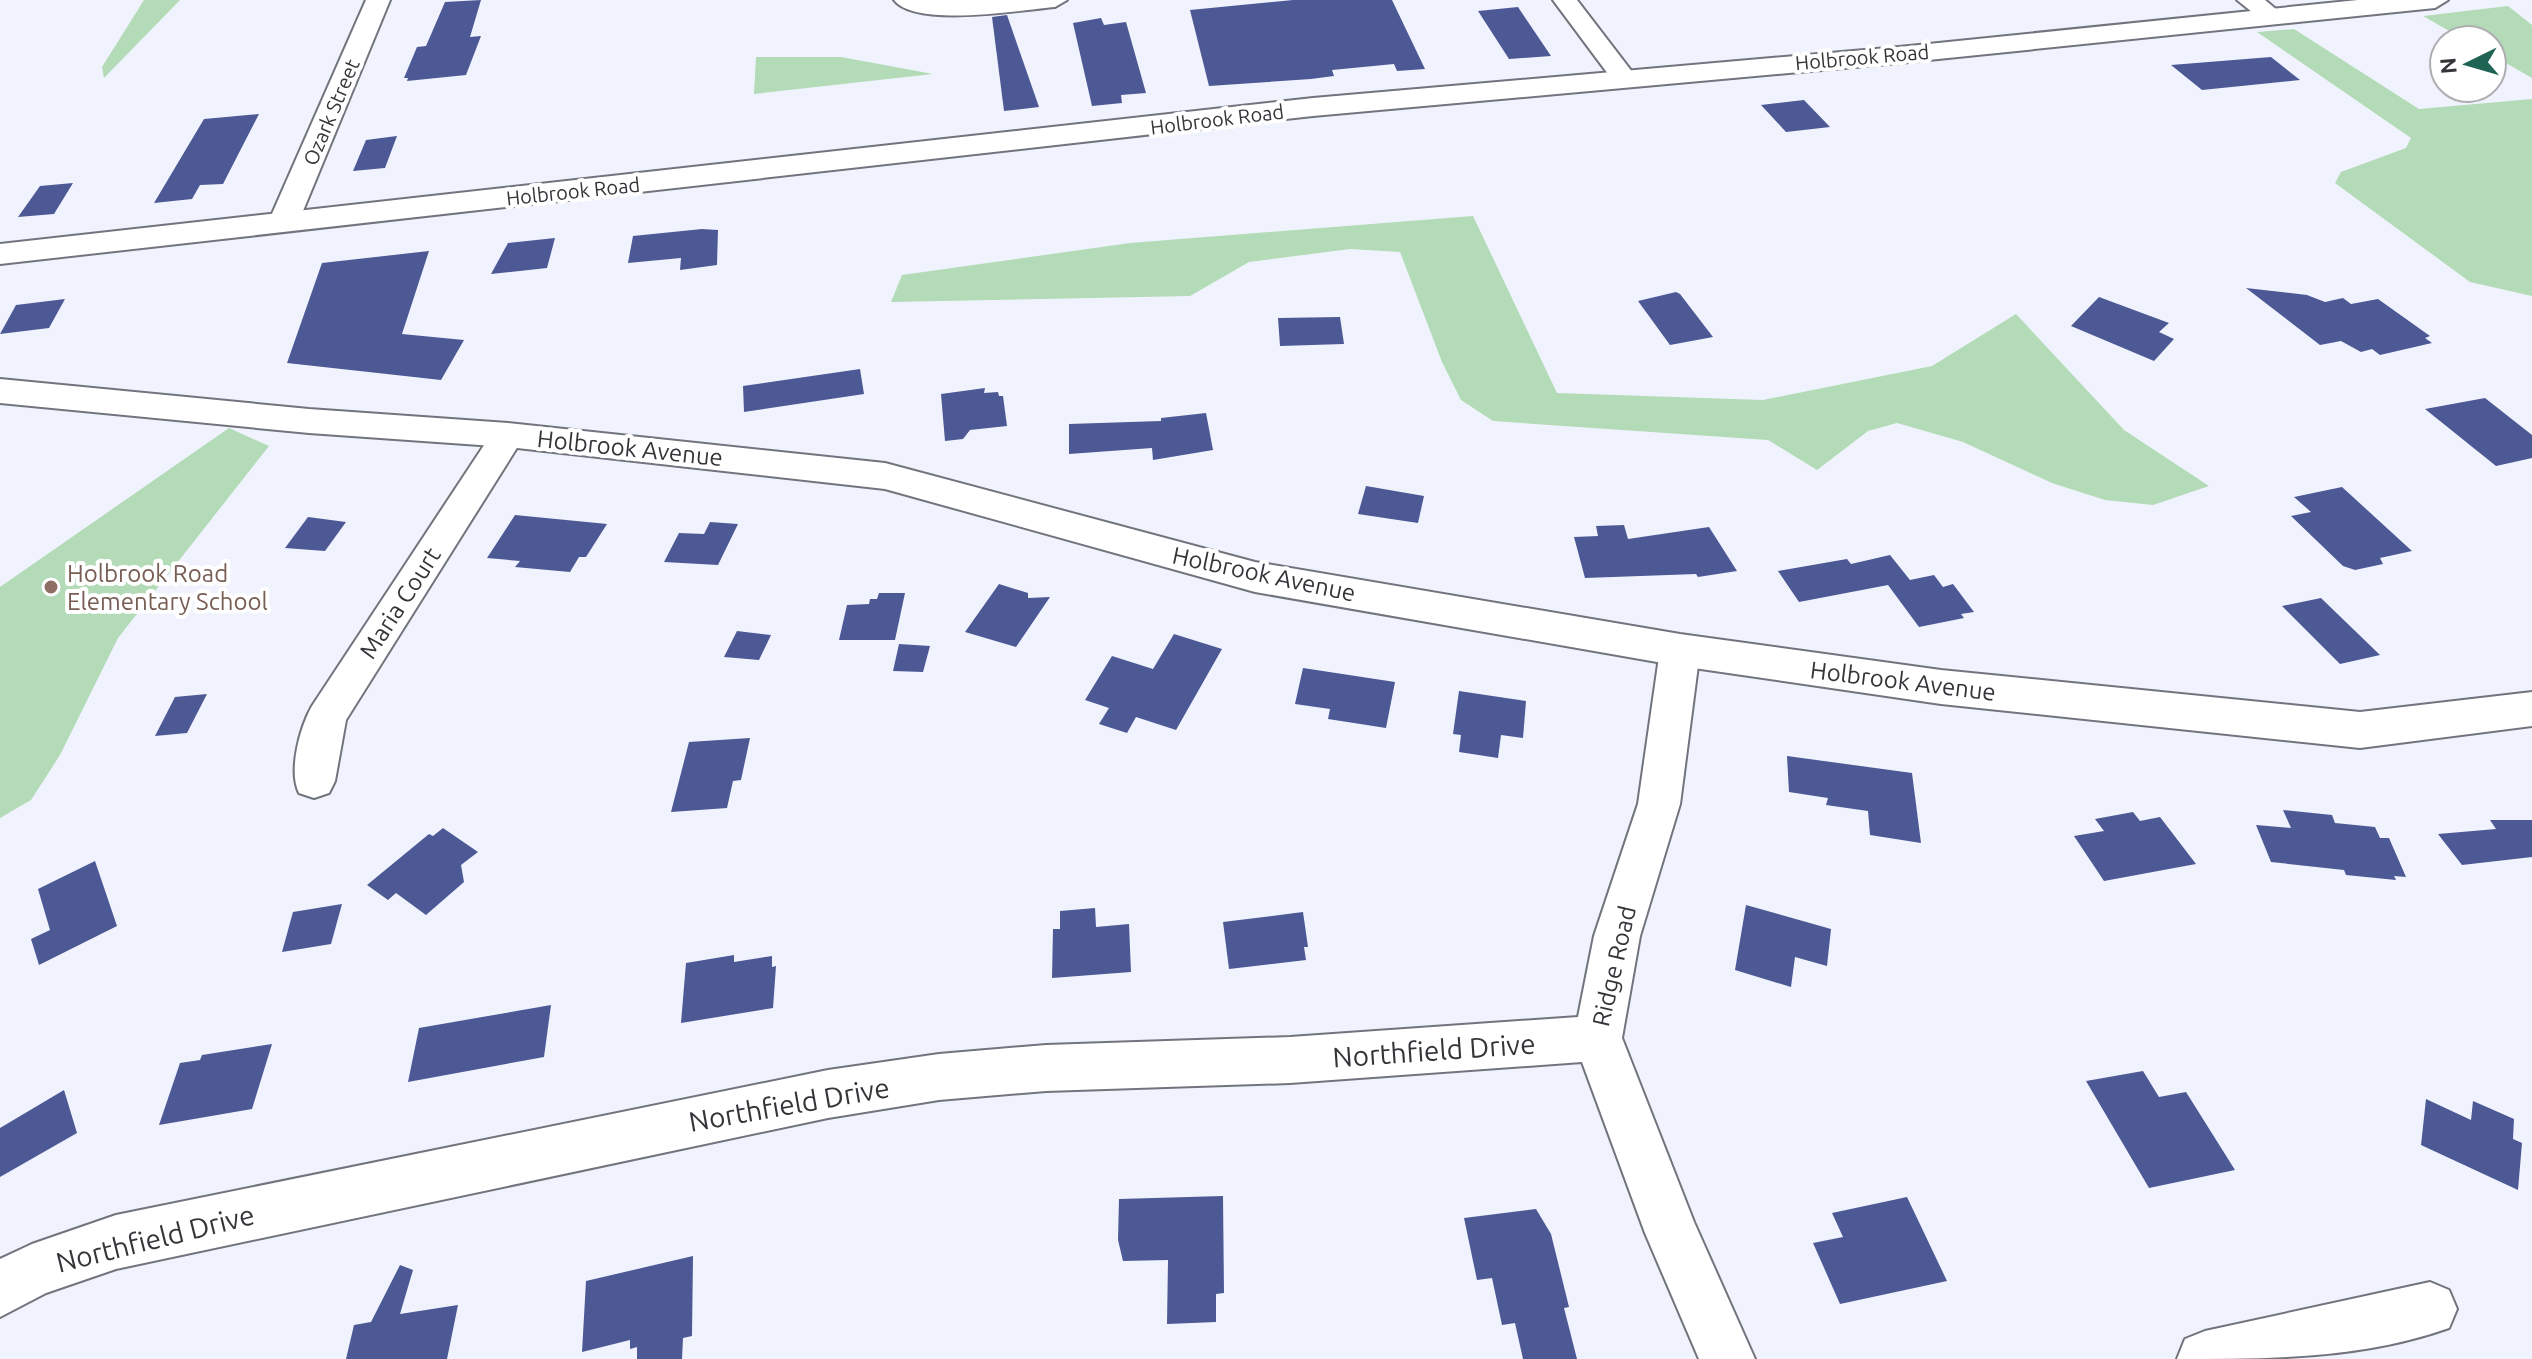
<svg xmlns="http://www.w3.org/2000/svg" width="2532" height="1359" font-family="Ubuntu,sans-serif">
	<style>
		.green { fill: #b3dbb7 }
		.building { fill: #4c5995 }
		.lines { fill: none; stroke-linecap: round; stroke-linejoin: round }
		.minor-casing { stroke: #71747d; stroke-width: 4 }
		.tertiary-casing { stroke: #71747d; stroke-width: 4 }
		.minor { fill: #fff; fill-rule: evenodd }
		.tertiary { fill: #fff; fill-rule: evenodd }
		.education-dot { fill: #8d6e63; stroke: #fff; stroke-width: 3 }
		.labels { text-anchor: middle; dominant-baseline: central; stroke-width: 8; stroke-linejoin: round; paint-order: stroke }
		.far-street-label { font-size: 20px; fill: #343539; stroke: #fff }
		.street-label { font-size: 24px; fill: #343539; stroke: #fff }
		.education-label { font-size: 24px; fill: #785e54; stroke: #fff; text-anchor: start }
		.near-street-label { font-size: 28px; fill: #343539; stroke: #fff }
	</style>
	<rect width="100%" height="100%" fill="#f0f3fd"/>
	<g class="green">
		<polygon points="144,0 180,0 104,78 102,67"/>
		<polygon points="2508,6 2532,25 2532,78 2492,55 2492,40 2465,40 2423,16"/>
		<polygon points="2294,29 2419,109 2532,99 2532,296 2470,282 2335,183 2341,172 2406,148 2411,138 2257,32"/>
		<polygon points="756,57 841,57 933,74 754,94"/>
		<polygon points="1473,216 1557,393 1763,400 1932,366 2016,314 2124,430 2209,486 2153,505 2105,500 2052,483 1963,442 1897,423 1868,431 1817,470 1768,440 1493,421 1461,400 1442,362 1400,252 1350,249 1249,262 1190,296 891,302 902,275 1130,243"/>
		<polygon points="229,428 269,446 118,638 60,755 31,800 0,818 0,587"/>
	</g>
	<g class="building">
		<polygon points="481,0 470,37 481,36 466,75 407,81 408,78 404,78 417,47 426,46 445,2"/>
		<polygon points="1293,0 1392,0 1425,69 1397,71 1394,64 1332,70 1334,76 1311,79 1209,86 1190,10"/>
		<polygon points="1518,7 1551,56 1509,59 1478,11"/>
		<polygon points="1007,15 1039,107 1004,111 992,17"/>
		<polygon points="1101,18 1104,25 1126,22 1146,93 1121,95 1122,103 1092,106 1073,23"/>
		<polygon points="2271,57 2300,80 2202,90 2171,65"/>
		<polygon points="1804,100 1830,127 1786,132 1761,105"/>
		<polygon points="259,114 223,184 200,185 192,199 154,203 204,119"/>
		<polygon points="397,136 385,168 353,171 366,140"/>
		<polygon points="73,183 54,214 18,217 40,186"/>
		<polygon points="702,229 718,230 717,265 680,270 681,258 628,263 633,236"/>
		<polygon points="555,238 547,268 491,274 508,243"/>
		<polygon points="429,251 402,334 464,340 441,380 287,363 322,263"/>
		<polygon points="2246,288 2307,295 2325,302 2343,298 2351,304 2378,299 2430,336 2425,338 2432,343 2380,355 2372,349 2361,352 2341,341 2320,345"/>
		<polygon points="1676,292 1680,294 1713,337 1670,345 1638,301"/>
		<polygon points="2099,297 2169,323 2159,332 2174,339 2154,361 2071,326"/>
		<polygon points="65,299 49,328 0,334 16,305"/>
		<polygon points="1340,317 1344,344 1280,346 1278,318"/>
		<polygon points="860,369 864,394 744,412 743,386"/>
		<polygon points="985,388 984,393 998,392 999,396 1003,396 1007,426 970,430 963,439 945,441 941,394"/>
		<polygon points="2485,398 2532,435 2532,458 2496,466 2425,409"/>
		<polygon points="1206,413 1213,450 1153,460 1152,448 1069,454 1069,424 1161,421 1161,418"/>
		<polygon points="1366,486 1424,496 1418,523 1358,514"/>
		<polygon points="2342,487 2412,551 2380,558 2383,564 2355,570 2343,566 2291,516 2311,512 2294,497"/>
		<polygon points="515,515 607,524 586,557 579,557 570,572 515,567 520,561 487,558"/>
		<polygon points="308,517 346,522 325,551 285,548"/>
		<polygon points="710,522 738,524 718,565 664,562 679,533 704,534"/>
		<polygon points="1624,525 1628,539 1709,527 1737,571 1698,577 1696,574 1585,578 1574,537 1598,536 1596,526"/>
		<polygon points="1890,555 1910,580 1934,575 1943,587 1953,584 1974,612 1961,614 1964,618 1919,627 1888,585 1799,602 1778,571 1847,559 1851,564"/>
		<polygon points="999,584 1028,593 1028,598 1050,597 1016,647 965,632"/>
		<polygon points="879,593 905,593 895,640 839,640 847,605 869,604 870,599 877,599"/>
		<polygon points="2321,598 2380,655 2340,664 2282,606"/>
		<polygon points="737,631 771,635 759,660 724,657"/>
		<polygon points="1174,634 1222,649 1176,730 1136,717 1127,733 1099,724 1109,708 1085,700 1112,656 1153,669"/>
		<polygon points="899,644 930,646 923,672 893,671"/>
		<polygon points="1303,668 1395,682 1386,728 1328,719 1330,709 1295,704"/>
		<polygon points="1459,691 1526,701 1523,738 1501,735 1498,758 1459,752 1461,735 1453,734"/>
		<polygon points="207,694 187,733 155,736 175,697"/>
		<polygon points="750,738 741,780 733,781 727,808 671,812 689,742"/>
		<polygon points="1787,756 1912,773 1921,843 1870,835 1868,811 1826,805 1828,798 1789,792"/>
		<polygon points="2283,810 2332,815 2335,823 2375,827 2380,838 2389,838 2406,877 2394,876 2396,880 2346,875 2344,870 2271,862 2256,825 2291,828"/>
		<polygon points="2133,812 2140,821 2160,817 2196,864 2104,881 2074,836 2104,831 2095,819"/>
		<polygon points="2490,820 2532,820 2532,857 2462,865 2438,834 2496,829"/>
		<polygon points="443,828 478,852 461,865 464,882 426,915 396,893 388,900 367,885 429,834 433,836"/>
		<polygon points="95,861 117,926 39,965 31,939 50,930 38,889"/>
		<polygon points="342,904 331,944 282,952 293,912"/>
		<polygon points="1746,905 1831,929 1827,966 1795,957 1791,987 1735,970"/>
		<polygon points="1095,908 1096,927 1129,924 1131,972 1052,978 1053,929 1060,929 1060,911"/>
		<polygon points="1303,912 1308,947 1304,947 1306,960 1229,969 1223,922"/>
		<polygon points="734,955 734,962 772,956 772,967 776,966 773,1008 681,1023 686,963"/>
		<polygon points="551,1005 544,1057 408,1082 419,1028"/>
		<polygon points="272,1044 252,1109 159,1125 180,1063 200,1060 202,1055"/>
		<polygon points="2143,1071 2159,1097 2186,1092 2235,1170 2149,1188 2086,1081"/>
		<polygon points="64,1090 77,1133 0,1177 0,1128"/>
		<polygon points="2426,1099 2471,1120 2473,1101 2514,1119 2513,1139 2522,1143 2518,1190 2421,1145"/>
		<polygon points="1223,1196 1224,1293 1216,1294 1216,1322 1167,1324 1168,1260 1123,1261 1118,1240 1119,1199"/>
		<polygon points="1907,1197 1947,1281 1840,1304 1813,1243 1843,1237 1832,1213"/>
		<polygon points="1536,1209 1551,1234 1569,1307 1564,1308 1577,1359 1523,1359 1515,1323 1502,1325 1492,1278 1477,1280 1464,1218"/>
		<polygon points="693,1256 692,1336 683,1338 682,1359 637,1359 637,1347 630,1349 630,1340 582,1352 586,1281"/>
		<polygon points="400,1265 413,1270 400,1314 458,1305 447,1359 346,1359 354,1325 371,1322"/>
	</g>
	<g class="lines">
		<g class="minor-casing">
			<g id="minor">
				<polygon points="366,0 390,0 298,223 293,229 273,229 268,223"/>
				<path d="M894 0H1067L1055 7C1021 10 915 28 894 0Z"/>
				<polygon points="1553,0 1577,0 1636,77 1632,82 1614,82"/>
				<polygon points="2237,0 2265,0 2283,15 2280,20 2262,20"/>
				<path d="M508 424 520 427 525 435 346 720 335 781 329 793 314 798 299 793C288 771 300 727 312 706L496 427Z"/>
				<polygon points="1680,635 1694,640 1700,650 1680,804 1640,936 1622,1038 1694,1222 1755,1359 1699,1359 1645,1233 1582,1062 1290,1083 1046,1091 939,1100 828,1118 116,1269 46,1293 0,1317 0,1259 32,1244 116,1215 828,1070 939,1054 1046,1045 1290,1037 1578,1017 1594,936 1638,804 1660,650 1666,640"/>
				<path d="M2430 1282 2449 1290 2457 1309 2449 1328C2362 1359 2270 1359 2177 1359L2185 1339 2205 1331Z"/>
			</g>
		</g>
		<g class="tertiary-casing">
			<g id="tertiary">
				<polygon points="2358,0 2448,0 2435,8 1899,63 1313,116 0,264 0,244 1313,98 1899,47"/>
				<polygon points="0,379 309,409 508,423 885,463 1255,562 1680,634 1941,670 2360,712 2532,692 2532,726 2360,748 1941,704 1680,666 1255,592 885,489 508,447 309,433 0,403"/>
			</g>
		</g>
		<use href="#minor" class="minor"/>
		<use href="#tertiary" class="tertiary"/>
	</g>
	<circle class="education-dot" cx="51" cy="587" r="8"/>
	<g class="labels">
		<g class="far-street-label">
			<text transform="translate(1862 57) rotate(-5)">Holbrook Road</text>
			<text transform="translate(331 112) rotate(-67)">Ozark Street</text>
			<text transform="translate(1217 119) rotate(-7)">Holbrook Road</text>
			<text transform="translate(573 191) rotate(-6)">Holbrook Road</text>
		</g>
		<g class="street-label">
			<text transform="translate(630 448) rotate(6)">Holbrook Avenue</text>
			<text transform="translate(1264 574) rotate(12)">Holbrook Avenue</text>
			<text transform="translate(400 603) rotate(-57)">Maria Court</text>
			<text transform="translate(1903 681) rotate(7)">Holbrook Avenue</text>
			<text transform="translate(1614 966) rotate(-77)">Ridge Road</text>
		</g>
		<g class="education-label">
			<text x="67" y="573">Holbrook Road<tspan x="67" dy="28">Elementary School</tspan></text>
		</g>
		<g class="near-street-label">
			<text transform="translate(1434 1050) rotate(-4)">Northfield Drive</text>
			<text transform="translate(789 1104) rotate(-10)">Northfield Drive</text>
			<text transform="translate(155 1238) rotate(-14)">Northfield Drive</text>
		</g>
	</g>
	<g transform="translate(2468 64) rotate(265)"><circle r="38" fill="#ffffff" stroke="#aeaeb0" stroke-width="2"/>
	<path d="M0-6L14 30L0 20L-14 30Z" fill="#1f6355"/>
	<text y="-12" font-size="22" font-weight="bold" text-anchor="middle" fill="#343539">N</text>
	</g>
</svg>
